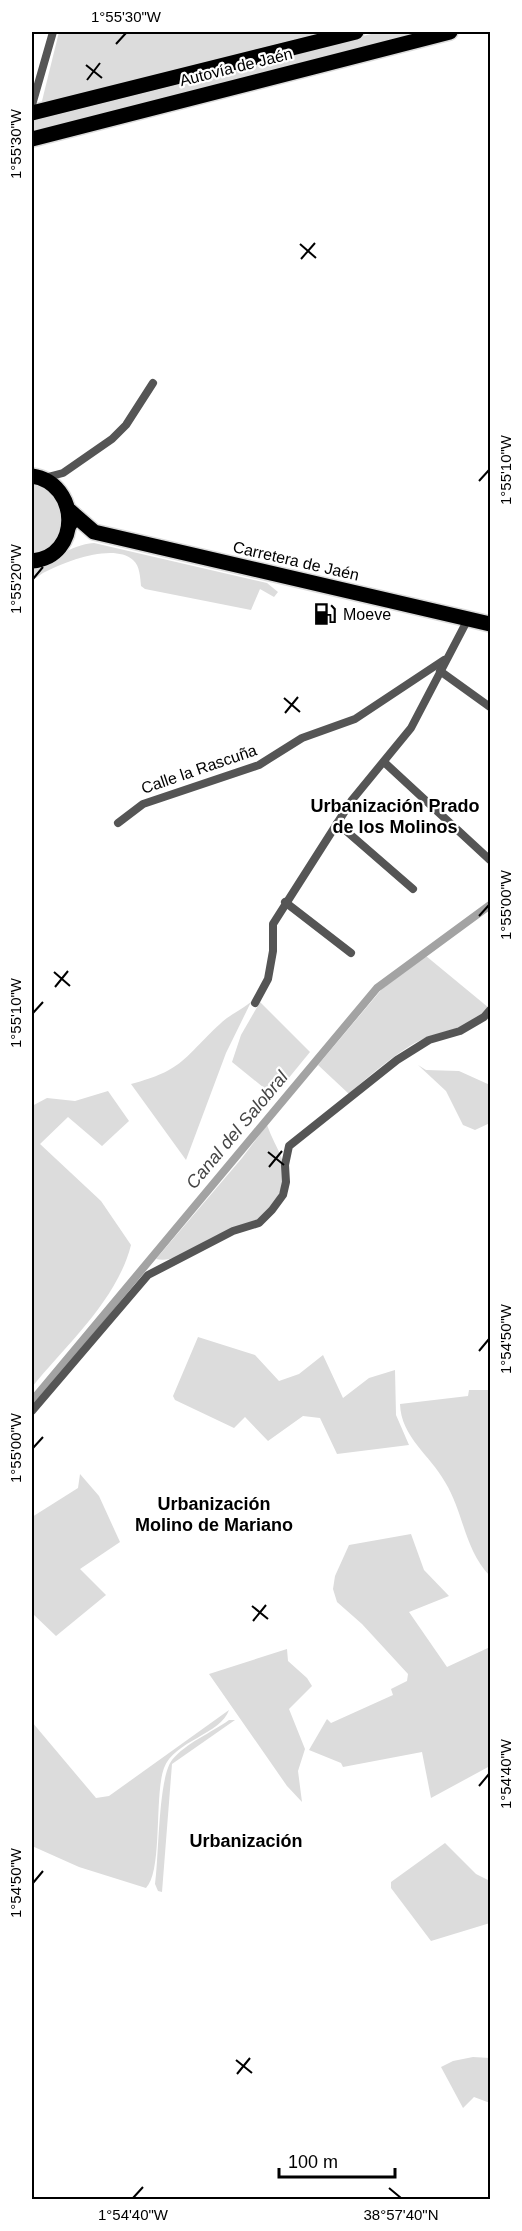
<svg xmlns="http://www.w3.org/2000/svg" width="522" height="2231" font-family="Helvetica,sans-serif">
	<style>
		.green { fill: #dcdcdc }
		.lines { fill: none; stroke-linecap: round; stroke-linejoin: round }
		.canal { stroke: #a3a3a3; stroke-width: 8 }
		.highway-casing { stroke: #dbdbdb; stroke-width: 18 }
		.street { stroke: #555; stroke-width: 8 }
		.highway { stroke: #000; stroke-width: 15 }
		.ticks { fill: none; stroke: #000; stroke-width: 2 }
		.labels { text-anchor: middle; dominant-baseline: central; stroke-width: 4.5; stroke-linejoin: round; paint-order: stroke }
		.street-label { font-size: 16px; fill: #000; stroke: #fff }
		.poi-label { font-size: 16px; fill: #000; stroke: #fff; text-anchor: start }
		.neighbourhood-label { font-size: 18px; font-weight: bold; fill: #000; stroke: #fff }
		.water-label { font-size: 18px; font-style: italic; fill: #444; stroke: #fff }
		.neatline { fill: none; stroke: #000; stroke-width: 2 }
		.ticks-label { font-size: 15px; text-anchor: middle; fill: #000 }
	</style>
	<rect width="100%" height="100%" fill="#fff"/>
	<g class="green">
		<polygon points="59,32 330,32 41,105"/>
		<polygon points="379,32 433,32 32,133 34,119"/>
		<path d="M32 483C37 485 45 486 49 490 76 514 62 547 32 556Z"/>
		<path d="M94 543 267 583 278 592 274 597 260 589 251 610 145 589 141 586C140 577 140 566 133 560 114 543 67 561 47 571 41 573 38 578 32 580V569C54 561 69 545 94 543Z"/>
		<path d="M426 956 489 1008C472 1030 446 1029 423 1039 402 1048 366 1078 349 1094L318 1065 382 989Z"/>
		<path d="M251 1002 226 1053 186 1160 131 1084C184 1070 183 1058 220 1024 229 1015 241 1010 251 1002Z"/>
		<polygon points="260,1002 310,1052 274,1096 232,1062 241,1035"/>
		<polygon points="418,1065 426,1070 459,1071 490,1085 490,1123 475,1130 463,1125 446,1091"/>
		<path d="M108 1091 129 1121 102 1146 68 1117 40 1144 101 1201 131 1245C117 1300 67 1344 32 1387V1106L47 1098 75 1101Z"/>
		<path d="M267 1125C271 1137 278 1148 282 1159 289 1179 276 1209 259 1220 245 1229 225 1230 211 1238 194 1247 177 1263 156 1259L242 1158Z"/>
		<polygon points="198,1337 255,1355 279,1381 299,1374 323,1355 343,1398 369,1378 395,1370 396,1415 409,1445 337,1454 320,1418 303,1416 268,1441 245,1417 234,1428 175,1400 173,1396"/>
		<path d="M469 1390H490V1576C464 1549 464 1513 445 1482 430 1455 401 1437 400 1404L468 1396Z"/>
		<polygon points="80,1474 99,1496 120,1542 80,1569 106,1595 56,1636 32,1613 32,1517 78,1488"/>
		<polygon points="411,1534 424,1570 449,1596 409,1612 447,1667 490,1647 490,1766 431,1798 422,1752 343,1767 341,1763 309,1750 327,1719 331,1723 393,1695 391,1689 407,1681 408,1674 362,1624 337,1602 333,1589 335,1576 349,1545"/>
		<polygon points="287,1649 288,1661 307,1678 312,1686 289,1709 305,1749 298,1771 302,1802 287,1786 209,1674"/>
		<path d="M229 1710C221 1734 174 1741 164 1768 154 1795 163 1871 146 1888L79 1867 32 1846V1722L96 1798 109 1796Z"/>
		<path d="M229 1720H235L172 1764 162 1892 158 1891 155 1884C159 1858 158 1778 172 1760 186 1743 211 1733 229 1720Z"/>
		<polygon points="445,1843 476,1874 490,1881 490,1923 431,1941 391,1888 391,1882"/>
		<polygon points="473,2057 490,2058 490,2103 474,2097 463,2108 441,2067 453,2061"/>
	</g>
	<g class="lines">
		<polyline class="canal" points="32,1401 377,988 490,905"/>
		<g class="highway-casing">
			<g id="highway">
				<polyline points="32,113 356,32"/>
				<polyline points="32,139 450,32"/>
				<path d="M32 476C80 483 82 557 32 561"/>
				<polyline points="70,511 94,532 490,624"/>
			</g>
		</g>
		<g class="street">
			<polyline points="32,105 53,32"/>
			<polyline points="44,478 63,473 112,439 126,425 153,383"/>
			<polyline points="440,671 490,707"/>
			<polyline points="384,762 490,860"/>
			<polyline points="118,823 143,804 259,765 302,738 355,719 444,660"/>
			<polyline points="337,823 413,889"/>
			<polyline points="285,902 351,953"/>
			<polyline points="255,1003 268,979 273,951 273,924 352,800 411,728 468,619"/>
			<polyline points="32,1411 148,1275 233,1231 259,1223 272,1210 283,1195 286,1182 285,1165 289,1146 397,1060 429,1040 460,1031 484,1017 490,1010"/>
		</g>
		<use href="#highway" class="highway"/>
	</g>
	<path class="ticks" d="M116 44 126 33M86 65 102 78M87 80 100 63M33 144 43 132M300 244 316 258M301 259 315 243M479 481 489 470M70 519 86 532M71 533 84 517M33 579 43 567M284 698 300 712M285 713 298 697M479 916 489 905M54 972 70 986M55 987 68 971M33 1013 43 1002M268 1152 284 1165M269 1167 282 1151M479 1351 489 1339M33 1448 43 1437M252 1606 268 1619M253 1621 266 1605M479 1786 489 1774M33 1883 43 1871M236 2060 252 2073M237 2074 250 2058M389 2188 401 2198M133 2198 143 2187"/>
	<defs>
		<g id="fuel-bare" transform="scale(1.8)"><path d="M-5.5-6h7V0h2V4h1.3V-2.5L3-4.5l.8-.8L6-3V5H2.5V1h-1V6h-7ZM-4.2-4.7v3.2H.2V-4.7Z" fill="#000" stroke="#fff" stroke-width="2.5" paint-order="stroke"/></g>
	</defs>
	<g fill-rule="evenodd">
		<use href="#fuel-bare" x="325" y="614"/>
	</g>
	<g class="labels">
		<g class="street-label">
			<text transform="translate(236 67) rotate(-14)">Autovía de Jaén</text>
			<text transform="translate(296 561) rotate(13)">Carretera de Jaén</text>
			<text transform="translate(199 769) rotate(-19)">Calle la Rascuña</text>
		</g>
		<g class="poi-label">
			<text x="343" y="614">Moeve</text>
		</g>
		<g class="neighbourhood-label">
			<text x="395" y="806">Urbanización Prado<tspan x="395" dy="21">de los Molinos</tspan></text>
			<text x="214" y="1504">Urbanización<tspan x="214" dy="21">Molino de Mariano</tspan></text>
			<text x="246" y="1841">Urbanización</text>
		</g>
		<g class="water-label">
			<text transform="translate(237 1130) rotate(-50)">Canal del Salobral</text>
		</g>
	</g>
	<rect width="522" height="2231" fill="none" stroke="#ffffff" stroke-width="66"/>
	<path d="M279 2168v9h116v-9" fill="none" stroke="#000000" stroke-width="3"/>
	<text x="288" y="2168" font-size="18" fill="#000000" stroke="#ffffff" stroke-width="4.5" paint-order="stroke">100 m</text>
	<rect x="33" y="33" width="456" height="2165" class="neatline"/>
	<g class="ticks-label">
		<text x="126" y="22">1°55'30"W</text>
		<text transform="translate(16 144) rotate(-90)" y="5">1°55'30"W</text>
		<text transform="translate(506 470) rotate(-90)" y="5">1°55'10"W</text>
		<text transform="translate(16 579) rotate(-90)" y="5">1°55'20"W</text>
		<text transform="translate(506 905) rotate(-90)" y="5">1°55'00"W</text>
		<text transform="translate(16 1013) rotate(-90)" y="5">1°55'10"W</text>
		<text transform="translate(506 1339) rotate(-90)" y="5">1°54'50"W</text>
		<text transform="translate(16 1448) rotate(-90)" y="5">1°55'00"W</text>
		<text transform="translate(506 1774) rotate(-90)" y="5">1°54'40"W</text>
		<text transform="translate(16 1883) rotate(-90)" y="5">1°54'50"W</text>
		<text x="133" y="2220">1°54'40"W</text>
		<text x="401" y="2220">38°57'40"N</text>
	</g>
</svg>
